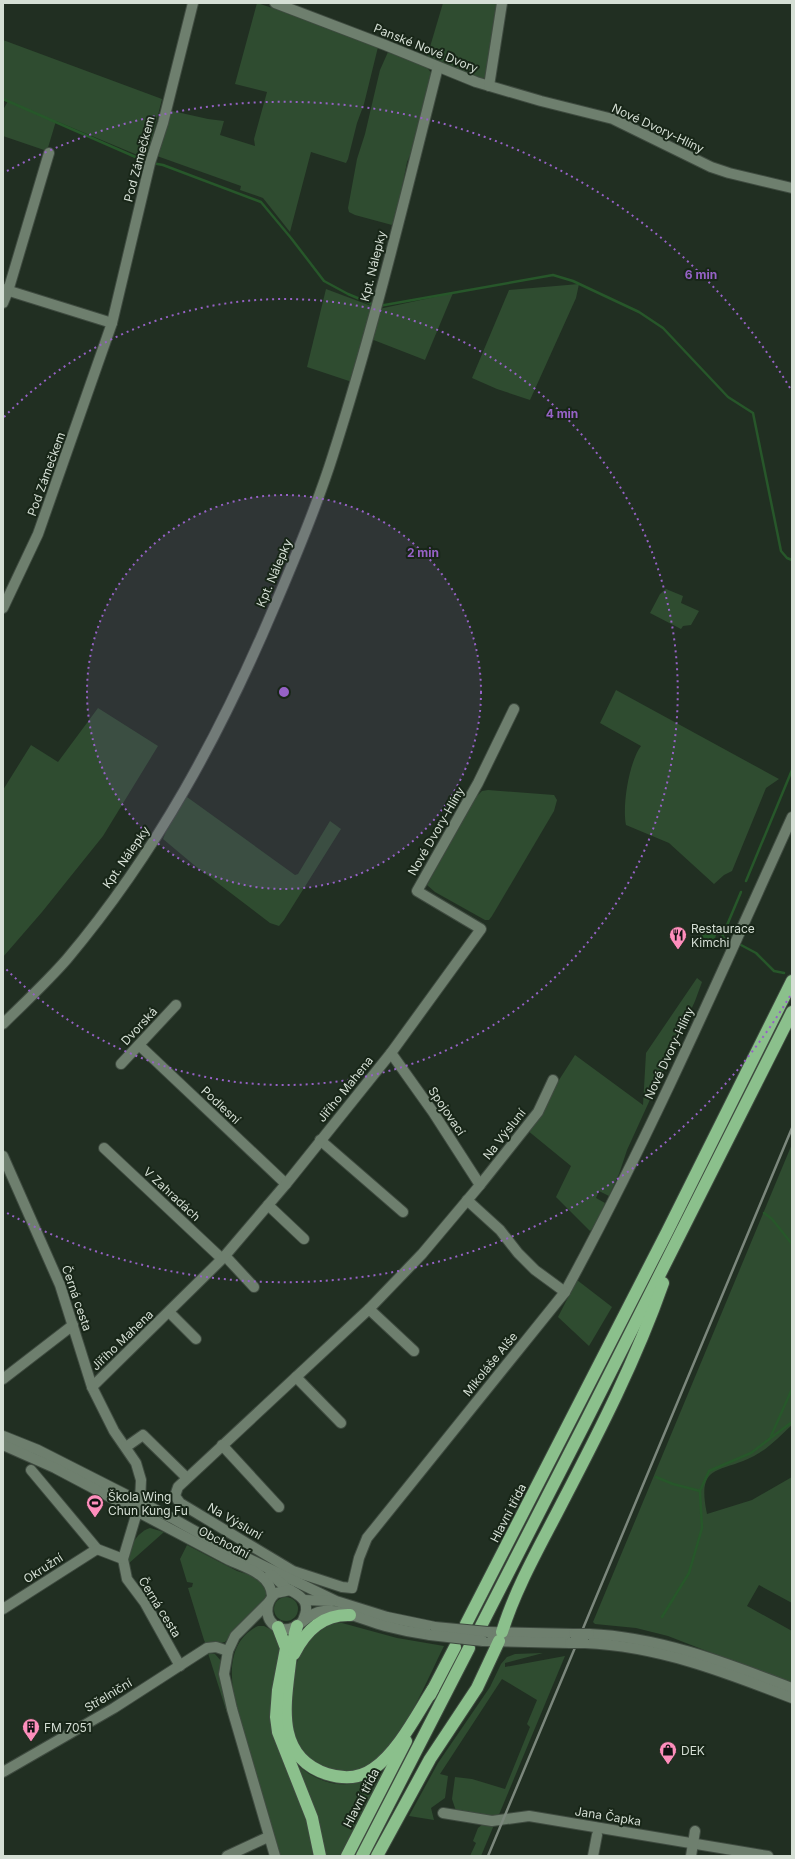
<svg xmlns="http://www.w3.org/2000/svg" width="795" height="1859" font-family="Inter,sans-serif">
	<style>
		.green { fill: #2f4c30 }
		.water { fill: #27572a }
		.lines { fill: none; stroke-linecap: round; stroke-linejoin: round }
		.stream { stroke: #27572a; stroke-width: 2.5 }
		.street-casing { stroke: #3f4b40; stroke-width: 12 }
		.secondary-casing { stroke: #3f4b40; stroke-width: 12 }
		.highway-casing { stroke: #3f4b40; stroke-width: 14 }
		.street { stroke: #6e7f6e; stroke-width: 10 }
		.secondary { stroke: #6e7f6e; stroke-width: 10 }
		.highway { stroke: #8bc08c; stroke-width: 12 }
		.rail { stroke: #7b877c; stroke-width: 2.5 }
		.secondary-bridge-casing { stroke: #3f4b40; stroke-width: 12; stroke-linecap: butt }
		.secondary-bridge { stroke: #6e7f6e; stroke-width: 10 }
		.ring { fill: none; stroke: #9662c6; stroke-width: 2; stroke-dasharray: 2 4 }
		.labels { text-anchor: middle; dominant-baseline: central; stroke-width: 4; stroke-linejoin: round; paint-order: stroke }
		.street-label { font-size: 12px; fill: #d5dfd5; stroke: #182618 }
		.poi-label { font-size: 12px; fill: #d5dfd5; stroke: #182618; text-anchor: start }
		.centre { fill: #9662c6; stroke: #182618; stroke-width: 2 }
		.ring-label { font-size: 12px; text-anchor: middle; font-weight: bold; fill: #9662c6; stroke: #182618; stroke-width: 4; stroke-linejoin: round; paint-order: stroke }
	</style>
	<rect width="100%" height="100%" fill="#212f22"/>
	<g class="green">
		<polygon points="257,3 288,13 288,15 289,13 378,47 364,104 357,123 348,159 346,163 311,152 290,232 263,198 240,190 241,186 157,156 168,110 208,119 224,121 220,135 255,146 254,139 267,92 235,84"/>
		<polygon points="443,3 502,3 489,83 427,57"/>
		<polygon points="3,40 162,99 147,159 56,121 47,151 3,136 3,110 8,101 3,98"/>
		<polygon points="388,52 393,52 427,67 431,73 411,153 407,162 395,224 392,225 355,215 349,212 348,208 357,159 365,134 380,70"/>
		<polygon points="579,284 576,298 530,400 497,389 472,378 509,290"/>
		<polygon points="326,289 374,307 352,382 307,367"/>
		<polygon points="453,293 425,360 371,339 379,309"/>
		<polygon points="666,589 683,596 681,603 699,611 691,625 683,626 681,629 650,613 660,594"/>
		<path d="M616 690 779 779 766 788 732 871 724 875 714 884 669 843 626 825C622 806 629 762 641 746L600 723Z"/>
		<polygon points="98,708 158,746 103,836 42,912 3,957 3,790 31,745 58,762"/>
		<polygon points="488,790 554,795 557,800 554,811 492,916 489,920 485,920 435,892 427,885 476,797 482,791"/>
		<polygon points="187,797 295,875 298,874 330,821 341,829 284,920 279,926 270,923 194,865 163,839 171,819 184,798"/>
		<polygon points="697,978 702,982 695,1001 627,1150 619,1174 609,1196 599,1191 596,1198 605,1203 596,1226 590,1231 556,1197 571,1166 527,1130 575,1055 643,1105 646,1053"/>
		<path d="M792 1144V1425C780 1436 768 1449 754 1456 720 1474 696 1462 707 1514L752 1500 792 1477V1603L759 1585 747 1606 792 1631V1684L668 1636 636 1628 595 1624 593 1622Z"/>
		<polygon points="577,1280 612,1307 589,1346 558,1317"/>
		<path d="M150 1528 164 1532 128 1564C128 1549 135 1533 150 1528Z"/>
		<polygon points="187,1545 237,1571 259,1578 264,1581 267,1593 261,1607 235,1630 225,1642 207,1646 204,1640 188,1588 192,1587 193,1583 187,1582 180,1559"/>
		<circle cx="286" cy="1609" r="12"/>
		<path d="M342 1623 397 1638 444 1646C427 1680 405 1734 378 1761 368 1770 351 1774 338 1772 323 1769 307 1760 298 1747 278 1715 293 1620 342 1623Z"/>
		<path d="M258 1626H264L272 1630 278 1635 283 1646 272 1694 271 1720 279 1751 309 1827 313 1856H280L236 1707C230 1678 226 1642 258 1626Z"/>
		<polygon points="208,1653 215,1654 221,1661 221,1682 229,1711 227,1713"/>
		<polygon points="543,1653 505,1663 505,1667 565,1656 498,1817 457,1814 452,1799 455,1777 472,1779 505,1789 530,1727 527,1724 537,1700 502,1679 440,1774 448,1776 445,1798 431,1808 434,1820 409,1816 438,1763 490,1687 501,1664 507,1657 515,1654"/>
		<path d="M296 1764C324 1788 351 1791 383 1772L340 1856H326L318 1820Z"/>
		<polygon points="483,1824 494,1825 481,1856 470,1856 476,1843 473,1841 478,1828"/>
	</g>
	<polygon class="water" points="706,930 713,931 716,935 713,946 708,948 704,947 701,943 703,932"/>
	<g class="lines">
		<g class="stream">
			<polyline points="3,99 147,162"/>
			<polyline points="152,163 163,165 261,202 291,238 324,281 348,294 374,305"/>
			<polyline points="379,306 553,275 573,281 639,312 663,328 728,397 753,413 781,551 787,558 792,560"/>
			<polyline points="746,881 792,770"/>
			<polyline points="731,941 722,937 741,892"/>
			<polyline points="741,945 756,953 774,971 784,973"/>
			<polyline points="764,1213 772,1219 792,1244"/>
			<polyline points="771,1436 792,1389"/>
			<polyline points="656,1477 673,1484 700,1491"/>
			<polyline points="662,1617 689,1573 702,1528 700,1491 709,1471 751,1453 792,1422"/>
		</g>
		<g class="street-casing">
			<g id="street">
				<polyline points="275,3 385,45 476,82 541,101 613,119 711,167 729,173 792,188"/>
				<polyline points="489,86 502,3"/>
				<polyline points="3,289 112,323"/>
				<polyline points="3,303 8,291 49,153"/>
				<polyline points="3,608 38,534 112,323 150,163 163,123 193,3"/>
				<path d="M3 1024C24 1003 47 982 67 959 157 852 221 733 275 605 296 556 317 506 333 455 374 327 405 197 438 67"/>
				<polyline points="139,1045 286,1184"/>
				<polyline points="391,1053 433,1112 480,1185"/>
				<polyline points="121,1064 176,1005"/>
				<path d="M553 1080 538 1112 480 1185 422 1254 369 1309 178 1487 175 1496 180 1503 293 1571 342 1587 352 1588 359 1558 367 1538 565 1292C649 1138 720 976 792 817"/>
				<polyline points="320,1140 403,1212"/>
				<polyline points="104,1148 220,1257 228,1259 254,1287"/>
				<polyline points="3,1156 60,1285 92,1387 114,1431 136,1463 141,1480 140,1502 123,1559 127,1579 145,1603 180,1666"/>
				<polyline points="467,1200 500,1230 518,1253 535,1270 565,1292"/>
				<polyline points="268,1205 304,1239"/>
				<polyline points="369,1309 414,1351"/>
				<polyline points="170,1313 196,1339"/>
				<polyline points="296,1377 341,1423"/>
				<polyline points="3,1379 73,1325"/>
				<polyline points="92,1387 223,1258 286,1184 391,1053 481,929 417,891 478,783 514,709"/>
				<polyline points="222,1445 279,1507"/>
				<polyline points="126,1447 143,1435 187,1478"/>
				<polyline points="31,1470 97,1549 123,1559"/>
				<polyline points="268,1603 235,1636 228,1651 224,1674 232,1709 275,1856"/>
				<polyline points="3,1609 97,1549"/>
				<polyline points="3,1772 114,1708 207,1648 216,1647 228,1651"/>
				<polyline points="443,1813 492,1821 529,1816 768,1856"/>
				<polyline points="227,1856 268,1837"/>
				<polyline points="593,1856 597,1835"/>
				<polyline points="691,1856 695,1831"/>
			</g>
		</g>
		<g class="secondary-casing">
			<g id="secondary">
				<polyline points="3,1436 38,1450 172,1518 218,1544 336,1601 387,1617 435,1627"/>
				<path d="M3 1445 55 1468 229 1560C246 1568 271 1574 272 1596"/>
				<path d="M270 1574C277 1578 282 1586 290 1590 303 1597 311 1603 303 1620"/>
				<path d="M290 1590 276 1593C264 1603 264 1621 279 1628 297 1635 306 1612 323 1611 343 1609 366 1621 385 1626 400 1630 415 1633 430 1635"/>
				<polyline points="304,1600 332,1601"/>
				<polyline points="488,1632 574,1634"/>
				<path d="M589 1634C660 1637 726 1663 792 1688"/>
				<polyline points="483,1641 570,1643"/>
				<path d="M585 1643C658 1646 725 1672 792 1698"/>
			</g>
		</g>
		<g class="highway-casing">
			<g id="highway">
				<polyline points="466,1624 667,1232 792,981"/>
				<path d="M297 1626C292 1641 291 1655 289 1671 284 1711 278 1758 327 1774 343 1779 359 1779 373 1769 398 1752 417 1714 433 1689"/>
				<polyline points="481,1626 586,1421 792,1012"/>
				<polyline points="278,1627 286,1648 278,1690 276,1717 278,1732 312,1818 320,1856"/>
				<path d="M502 1632C516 1587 540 1546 562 1503 599 1432 636 1360 663 1283"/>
				<path d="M294 1654C306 1630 323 1614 350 1615"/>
				<polyline points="430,1695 455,1647"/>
				<polyline points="347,1856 406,1741"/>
				<polyline points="362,1856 469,1648"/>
				<polyline points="377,1856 430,1759 477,1688 499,1641"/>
			</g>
		</g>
		<use href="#street" class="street"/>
		<use href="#secondary" class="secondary"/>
		<use href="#highway" class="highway"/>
		<polyline class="rail" points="488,1856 792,1128"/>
		<g class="secondary-bridge-casing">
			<g id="secondary-bridge">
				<polyline points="435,1627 488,1632"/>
				<polyline points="574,1634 589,1634"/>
				<polyline points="430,1635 483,1641"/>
				<polyline points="570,1643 585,1643"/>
			</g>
		</g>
		<use href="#secondary-bridge" class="secondary-bridge"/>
	</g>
	<circle cx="284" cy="692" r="197" fill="#9662c6" fill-opacity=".12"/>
	<g class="ring">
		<circle cx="284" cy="692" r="197"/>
		<path d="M4 417A393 393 0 1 1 4 967"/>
		<path d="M790 996A590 590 0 0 1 7 1213M7 171A590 590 0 0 1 790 388"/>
	</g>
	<defs>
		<g id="restaurant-pin" transform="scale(0.9)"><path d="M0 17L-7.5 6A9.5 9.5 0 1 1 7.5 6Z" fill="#fe8ebc" stroke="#182618"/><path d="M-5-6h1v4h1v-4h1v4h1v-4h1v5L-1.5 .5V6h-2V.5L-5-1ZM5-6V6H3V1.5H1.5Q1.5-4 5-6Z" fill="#111"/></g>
		<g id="stadium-pin" transform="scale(0.9)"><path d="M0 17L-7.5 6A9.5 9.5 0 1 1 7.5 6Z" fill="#fe8ebc" stroke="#182618"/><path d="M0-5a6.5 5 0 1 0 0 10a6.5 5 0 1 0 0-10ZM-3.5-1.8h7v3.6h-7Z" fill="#111"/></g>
		<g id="building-pin" transform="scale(0.9)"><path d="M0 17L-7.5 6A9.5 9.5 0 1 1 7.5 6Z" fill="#fe8ebc" stroke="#182618"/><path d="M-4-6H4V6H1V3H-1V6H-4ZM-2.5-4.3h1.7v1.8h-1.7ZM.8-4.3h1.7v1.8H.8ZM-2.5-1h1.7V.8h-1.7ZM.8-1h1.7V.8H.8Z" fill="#111"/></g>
		<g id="shop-pin" transform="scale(0.9)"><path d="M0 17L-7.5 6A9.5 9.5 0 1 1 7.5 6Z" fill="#fe8ebc" stroke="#182618"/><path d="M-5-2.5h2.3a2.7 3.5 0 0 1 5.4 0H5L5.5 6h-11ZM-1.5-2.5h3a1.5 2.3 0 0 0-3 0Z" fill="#111"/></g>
	</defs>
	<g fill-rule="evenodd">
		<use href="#restaurant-pin" x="678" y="935"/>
		<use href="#stadium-pin" x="95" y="1503"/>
		<use href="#building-pin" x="31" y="1727"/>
		<use href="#shop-pin" x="668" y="1750"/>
	</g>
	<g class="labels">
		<g class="street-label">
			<text transform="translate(426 48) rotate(22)">Panské Nové Dvory</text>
			<text transform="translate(658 128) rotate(25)">Nové Dvory-Hlíny</text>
			<text transform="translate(139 159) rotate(-75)">Pod Zámečkem</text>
			<text transform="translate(373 266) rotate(-76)">Kpt. Nálepky</text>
			<text transform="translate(46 474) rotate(-70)">Pod Zámečkem</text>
			<text transform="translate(274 573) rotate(-67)">Kpt. Nálepky</text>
			<text transform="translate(436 831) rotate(-60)">Nové Dvory-Hlíny</text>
			<text transform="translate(126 857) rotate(-55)">Kpt. Nálepky</text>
			<text transform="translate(139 1026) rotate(-47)">Dvorská</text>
			<text transform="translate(669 1053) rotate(-65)">Nové Dvory-Hlíny</text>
			<text transform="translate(345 1089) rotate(-51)">Jiřího Mahena</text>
			<text transform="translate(221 1105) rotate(43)">Podlesní</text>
			<text transform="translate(447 1111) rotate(56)">Spojovací</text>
			<text transform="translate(504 1134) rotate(-52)">Na Výsluní</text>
			<text transform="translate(172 1194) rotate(43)">V Zahradách</text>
			<text transform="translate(77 1298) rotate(71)">Černá cesta</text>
			<text transform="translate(122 1340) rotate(-44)">Jiřího Mahena</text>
			<text transform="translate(490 1364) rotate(-51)">Mikoláše Alše</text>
			<text transform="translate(508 1513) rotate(-63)">Hlavní třída</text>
			<text transform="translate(235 1521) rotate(30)">Na Výsluní</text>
			<text transform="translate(224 1542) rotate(27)">Obchodní</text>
			<text transform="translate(43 1568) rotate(-33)">Okružní</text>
			<text transform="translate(160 1607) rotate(58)">Černá cesta</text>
			<text transform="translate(108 1695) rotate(-31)">Střelniční</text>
			<text transform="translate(361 1798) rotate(-63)">Hlavní třída</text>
			<text transform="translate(608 1816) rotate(9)">Jana Čapka</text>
		</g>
		<g class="poi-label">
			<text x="691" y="928">Restaurace<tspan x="691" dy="14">Kimchi</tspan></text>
			<text x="108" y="1496">Škola Wing<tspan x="108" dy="14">Chun Kung Fu</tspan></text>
			<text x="44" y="1727">FM 7051</text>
			<text x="681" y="1750">DEK</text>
		</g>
	</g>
	<circle cx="284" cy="692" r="6" class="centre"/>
	<g class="ring-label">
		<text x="701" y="279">6 min</text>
		<text x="562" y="418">4 min</text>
		<text x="423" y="557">2 min</text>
	</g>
	<rect width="795" height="1859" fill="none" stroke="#d5dfd5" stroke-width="8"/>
</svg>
